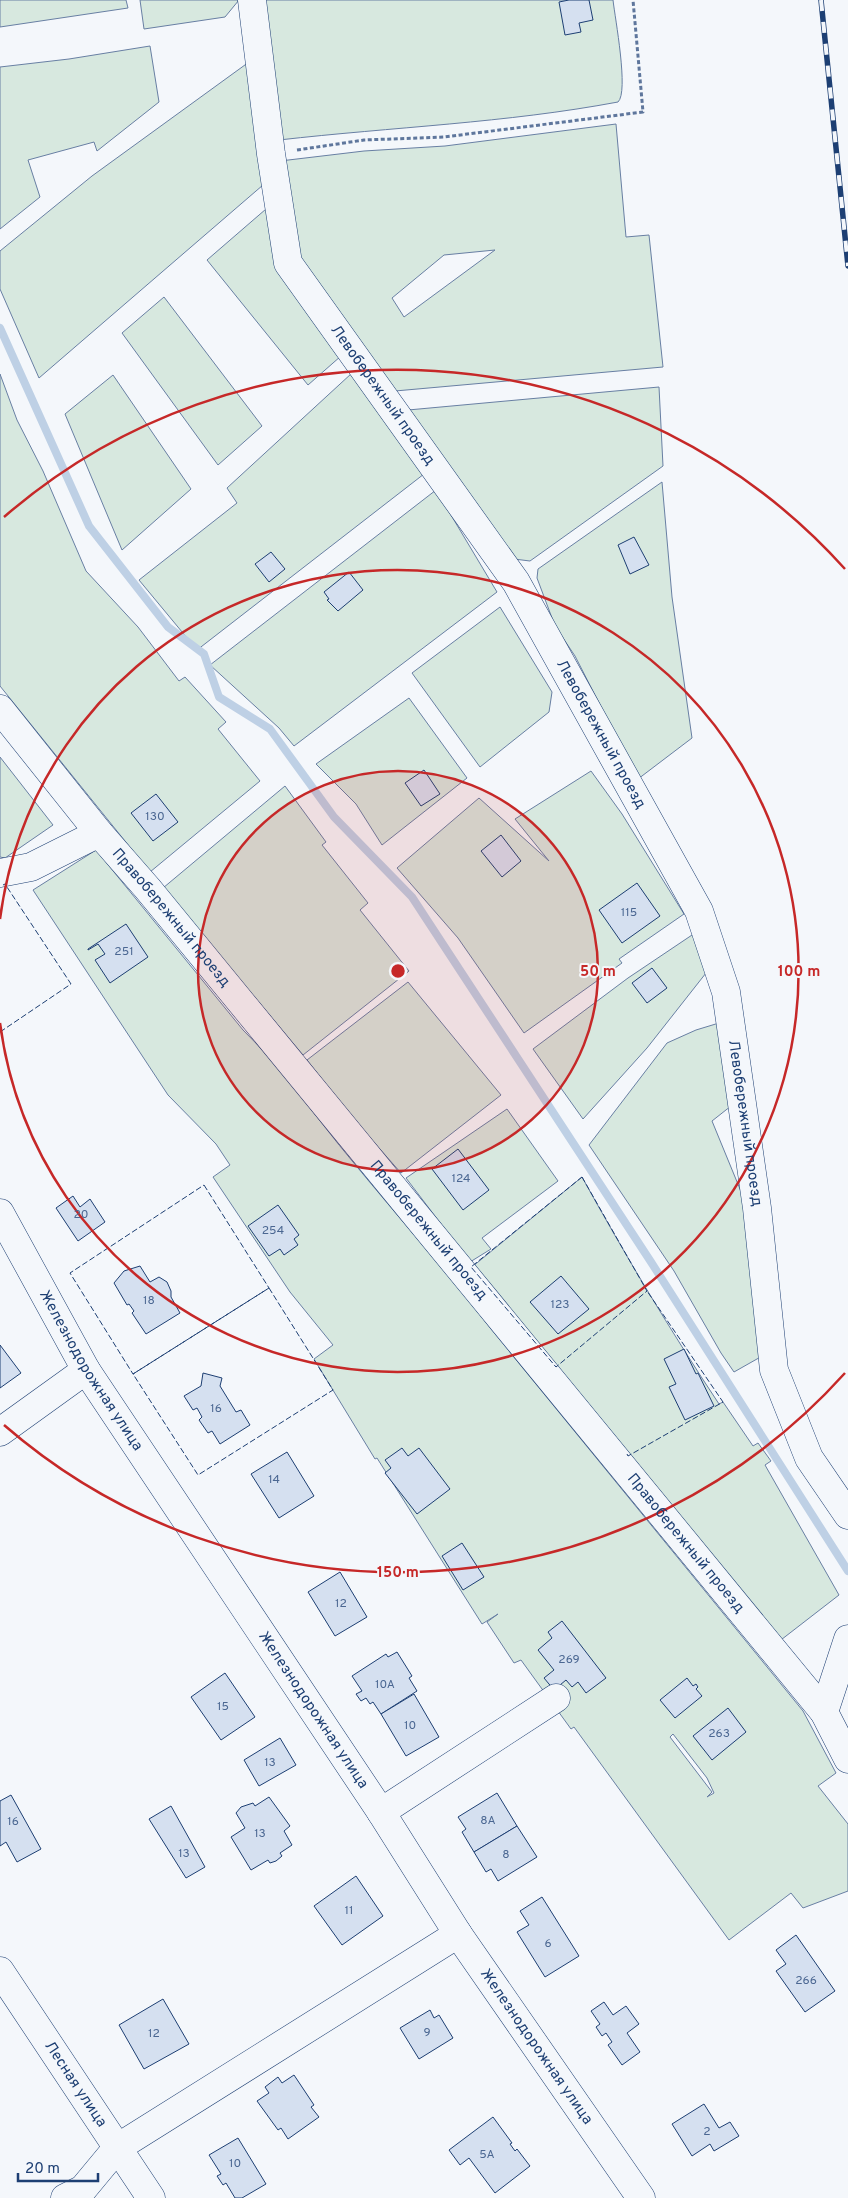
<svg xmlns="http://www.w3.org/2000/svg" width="848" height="2198" font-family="Overpass,sans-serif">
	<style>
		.green { fill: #d7e8df; stroke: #687fa3; fill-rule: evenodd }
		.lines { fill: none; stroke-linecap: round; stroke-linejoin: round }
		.stream { stroke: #bed0e5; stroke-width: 8 }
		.building { fill: #d5e0f0; stroke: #1d3f73 }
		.minor-casing { stroke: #1d3f73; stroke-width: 29 }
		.path { stroke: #5e769c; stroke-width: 3; stroke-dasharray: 4 2.5; stroke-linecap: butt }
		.minor { stroke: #f4f7fb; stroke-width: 28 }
		.rail-casing { stroke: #1d3f73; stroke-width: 5.5 }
		.rail { stroke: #f4f7fb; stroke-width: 4; stroke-dasharray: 11; stroke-linecap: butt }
		.fence { stroke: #1d3f73; stroke-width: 1; stroke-dasharray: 6 2.5; stroke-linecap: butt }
		.ring { fill: none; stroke: #c62828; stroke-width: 2.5 }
		.labels { text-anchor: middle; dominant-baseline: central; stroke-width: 4; stroke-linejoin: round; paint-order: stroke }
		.number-label { font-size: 12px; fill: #4b6792 }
		.street-label { font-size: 15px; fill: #1d3f73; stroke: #f4f7fb }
		.centre { fill: #c62828; stroke: #f4f7fb; stroke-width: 2.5 }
		.ring-label { font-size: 15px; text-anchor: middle; font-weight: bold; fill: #c62828; stroke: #f4f7fb; stroke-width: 4; stroke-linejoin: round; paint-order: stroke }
	</style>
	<rect width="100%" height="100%" fill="#f4f7fb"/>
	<g class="green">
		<polygon points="0,0 126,0 128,8 0,27"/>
		<polygon points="140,0 239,0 225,17 144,29"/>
		<path d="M263 0H613C615 18 629 92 618 102 506 123 393 127 279 140Z"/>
		<polygon points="150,46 159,102 97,151 94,142 28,160 40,197 0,229 0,67 69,59"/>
		<polygon points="249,62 263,185 39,378 0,289 0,251 92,176"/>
		<path d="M616 124 626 237 649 235 663 367 395 391 296 252 280 161 364 151 445 146ZM495 250 404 317 392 298 444 255Z"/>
		<polygon points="266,209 341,356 308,385 207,260"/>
		<polygon points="164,297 262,426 218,465 122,333"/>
		<polygon points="352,373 424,474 197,650 139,580 237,503 227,488"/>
		<polygon points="0,374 17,420 43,471 86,571 138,627 179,681 185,677 226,722 218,729 260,781 150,872 0,686"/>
		<polygon points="113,375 191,489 122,550 65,414"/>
		<polygon points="659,387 663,466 530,561 514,559 408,410"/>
		<polygon points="662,482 672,597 692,738 638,779 575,656 555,626 537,578 538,569"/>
		<polygon points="436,490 497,592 294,746 279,728 210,665"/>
		<polygon points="500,607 552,692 549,712 480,767 412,673"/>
		<polygon points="409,698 467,778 382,845 356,804 316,764"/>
		<polygon points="0,757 53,825 5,858 0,857"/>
		<polygon points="591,771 622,814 684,914 619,959 622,963 524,1033 458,938 397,868 479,798 549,861 515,819"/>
		<polygon points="285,786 326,842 322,845 368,903 360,910 409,971 303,1055 163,888"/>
		<path d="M96 850 243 1030C284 1070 316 1118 353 1162 399 1218 447 1272 491 1329L803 1711 836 1773 818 1786 848 1824V1891L803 1908 791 1893 729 1940 574 1727 571 1729 521 1660 514 1663 487 1622 498 1614 482 1624 377 1458 375 1459 314 1359 333 1345 290 1292 213 1177 230 1165 216 1144 168 1095 33 890ZM673 1734 707 1778 714 1793 707 1797 712 1792 670 1737Z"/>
		<polygon points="695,933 706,973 647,1048 583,1119 533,1049 628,978"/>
		<polygon points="408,982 501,1095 401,1173 350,1115 307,1060"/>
		<polygon points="719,1023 731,1106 712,1121 749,1211 764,1355 734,1372 721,1353 674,1271 589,1145 667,1043 696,1030"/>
		<polygon points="507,1109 558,1181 482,1238 491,1249 470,1262 406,1178"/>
		<path d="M582 1177C625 1255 670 1330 719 1404L723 1402 753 1446 758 1443 771 1461 765 1465 839 1595 777 1643 472 1267Z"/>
	</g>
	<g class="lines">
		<polyline class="stream" points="0,328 89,526 168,627 204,654 219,697 270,729 334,817 412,897 651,1262 848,1571"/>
	</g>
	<g class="building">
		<polygon points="569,0 589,0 593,20 579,23 581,32 565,35 559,2"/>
		<polygon points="634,537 649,565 630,574 618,545"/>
		<polygon points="271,552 285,569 269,582 255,564"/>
		<polygon points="349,572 363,590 338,611 327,600 329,599 324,592"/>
		<polygon points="424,770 440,794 421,806 405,783"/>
		<polygon points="156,794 178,822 153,841 131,813"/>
		<polygon points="501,835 521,861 502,877 481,851"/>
		<polygon points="637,883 660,916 622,943 599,910"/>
		<polygon points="126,924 148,957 110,983 95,960 105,954 98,944 88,950 88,949"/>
		<polygon points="652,968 667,988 647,1003 632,983"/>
		<polygon points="458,1149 489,1190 463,1210 432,1169"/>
		<polygon points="73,1196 80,1207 90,1199 105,1222 78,1241 56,1208"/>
		<polygon points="278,1205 299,1235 294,1239 298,1245 284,1255 280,1249 269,1256 248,1226"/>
		<polygon points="140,1266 150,1282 159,1277 167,1282 171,1291 171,1297 180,1313 146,1334 132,1313 134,1311 129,1304 127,1305 114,1283 124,1271"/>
		<polygon points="561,1276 589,1309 558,1334 530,1302"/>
		<polygon points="0,1345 21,1373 0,1388"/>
		<polygon points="684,1349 696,1374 698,1373 714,1406 685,1420 669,1387 676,1384 664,1359"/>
		<polygon points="203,1373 222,1378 220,1386 236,1412 241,1410 250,1425 220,1444 212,1431 208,1433 199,1420 202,1417 197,1408 193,1410 184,1396 201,1386"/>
		<polygon points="402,1448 408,1456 419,1448 450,1489 417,1514 385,1473 391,1468 385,1460"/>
		<polygon points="287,1452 314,1496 279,1518 251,1474"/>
		<polygon points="462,1543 484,1577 463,1590 442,1556"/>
		<polygon points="340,1572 367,1617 335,1636 308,1592"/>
		<polygon points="562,1621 606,1678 586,1693 578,1682 572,1687 566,1680 554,1690 544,1678 554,1670 538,1650 552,1638 548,1632"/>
		<polygon points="397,1652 412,1676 409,1678 417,1691 381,1714 373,1702 370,1704 366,1698 361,1701 356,1694 362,1691 352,1676 386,1654 388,1657"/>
		<polygon points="225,1673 255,1717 221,1740 191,1697"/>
		<polygon points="687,1678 693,1686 696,1684 698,1687 696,1689 702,1696 675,1718 660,1700"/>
		<polygon points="414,1694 439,1737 406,1756 381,1714"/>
		<polygon points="728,1708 746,1732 712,1760 693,1736"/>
		<polygon points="280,1738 296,1765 259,1786 244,1760"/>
		<polygon points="497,1793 517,1826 474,1852 462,1832 466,1829 458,1817"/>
		<polygon points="11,1795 41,1849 17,1862 6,1842 0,1846 0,1801"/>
		<polygon points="269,1797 290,1826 284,1831 292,1845 280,1853 282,1856 276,1861 270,1863 268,1860 251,1870 231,1837 245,1828 236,1813 241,1807 253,1803 255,1806"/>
		<polygon points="171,1806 205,1867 186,1878 149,1819"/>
		<polygon points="517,1826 537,1857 498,1881 491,1869 486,1872 474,1852"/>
		<polygon points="356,1876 383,1916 342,1945 314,1906"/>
		<polygon points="542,1897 579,1956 545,1977 517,1932 529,1925 520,1911"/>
		<polygon points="796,1935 835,1991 805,2012 776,1971 786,1964 776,1950"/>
		<polygon points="163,1999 189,2044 144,2069 119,2025"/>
		<polygon points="604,2002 613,2015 626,2006 639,2024 627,2033 640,2052 622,2065 608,2045 612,2042 606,2033 602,2036 596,2027 600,2024 591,2011"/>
		<polygon points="430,2010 434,2018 439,2015 453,2038 419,2059 400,2028"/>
		<polygon points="294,2075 314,2105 311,2107 319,2117 288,2139 281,2128 278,2130 257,2101 269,2093 265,2087 278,2077 282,2083"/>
		<polygon points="704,2104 719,2128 730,2122 739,2136 714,2151 710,2144 692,2156 672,2124"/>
		<polygon points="493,2117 512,2143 510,2144 515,2151 517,2149 530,2166 495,2193 469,2158 460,2165 449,2150"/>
		<polygon points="238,2138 266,2184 242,2198 235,2198 226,2183 223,2185 217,2176 221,2174 209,2155"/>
	</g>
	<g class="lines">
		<g class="minor-casing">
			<g id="minor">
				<path id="s1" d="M252 0 271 154 288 263 516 582 699 911 726 992 757 1208 774 1370 809 1458 848 1515"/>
				<path id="s2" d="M0 709 99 833 148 889 824 1712 848 1759"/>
				<polyline points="0,873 31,867 99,833"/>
				<path id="s3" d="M0 1213 86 1370 381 1812 458 1934 641 2198"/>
				<polyline points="0,1432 86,1370"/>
				<polyline points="824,1712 848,1639"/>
				<polyline points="381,1812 556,1698"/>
				<path id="s4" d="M0 1971 151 2198"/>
				<polyline points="65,2198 83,2189 117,2148 458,1934"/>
			</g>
		</g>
		<polyline class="path" points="297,150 364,140 444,137 643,112 633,0"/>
		<use href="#minor" class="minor"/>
		<g class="rail-casing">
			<polyline id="rail" points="821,0 848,266"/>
		</g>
		<use href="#rail" class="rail"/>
		<g class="fence">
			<polyline points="0,1032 71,984 5,884 3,885"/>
			<polygon points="582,1177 647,1291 556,1367 471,1267"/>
			<polygon points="204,1185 269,1288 133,1374 70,1273"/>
			<polygon points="269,1288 333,1390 198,1475 133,1374"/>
			<polyline points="627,1454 628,1456 723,1402 647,1291"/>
		</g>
	</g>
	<circle cx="398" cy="971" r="200" fill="#c62828" fill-opacity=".12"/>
	<g class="ring">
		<circle cx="398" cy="971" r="200"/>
		<path d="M0 919A401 401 0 1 1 0 1023"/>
		<path d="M845 1373A601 601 0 0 1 4 1425M4 517A601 601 0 0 1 845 569"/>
	</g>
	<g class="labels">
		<g class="number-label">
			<text x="155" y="817">130</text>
			<text x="629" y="913">115</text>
			<text x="124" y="952">251</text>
			<text x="461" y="1179">124</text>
			<text x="81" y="1215">20</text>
			<text x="273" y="1231">254</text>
			<text x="149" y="1301">18</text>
			<text x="560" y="1305">123</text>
			<text x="216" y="1409">16</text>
			<text x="274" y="1480">14</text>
			<text x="341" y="1604">12</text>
			<text x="569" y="1660">269</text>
			<text x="385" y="1685">10А</text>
			<text x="223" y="1707">15</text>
			<text x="410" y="1726">10</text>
			<text x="719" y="1734">263</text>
			<text x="270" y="1763">13</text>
			<text x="488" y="1821">8А</text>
			<text x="13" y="1822">16</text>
			<text x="260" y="1834">13</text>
			<text x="184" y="1854">13</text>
			<text x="506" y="1855">8</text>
			<text x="349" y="1911">11</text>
			<text x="548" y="1944">6</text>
			<text x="806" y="1981">266</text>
			<text x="427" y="2033">9</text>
			<text x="154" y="2034">12</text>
			<text x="707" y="2132">2</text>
			<text x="487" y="2155">5А</text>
			<text x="235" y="2164">10</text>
		</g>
		<g class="street-label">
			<text stroke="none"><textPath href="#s1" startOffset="428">Левобережный проезд</textPath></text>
			<text stroke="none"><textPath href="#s1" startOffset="832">Левобережный проезд</textPath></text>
			<text stroke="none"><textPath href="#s2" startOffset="270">Правобережный проезд</textPath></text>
			<text stroke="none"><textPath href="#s1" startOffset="1252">Левобережный проезд</textPath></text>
			<text stroke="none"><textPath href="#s2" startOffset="675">Правобережный проезд</textPath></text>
			<text stroke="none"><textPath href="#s3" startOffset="182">Железнодорожная улица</textPath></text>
			<text stroke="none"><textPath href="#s2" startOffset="1080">Правобережный проезд</textPath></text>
			<text stroke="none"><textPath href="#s3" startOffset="588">Железнодорожная улица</textPath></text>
			<text stroke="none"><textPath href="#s3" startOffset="992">Железнодорожная улица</textPath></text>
			<text stroke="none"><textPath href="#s4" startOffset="136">Лесная улица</textPath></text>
		</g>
	</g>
	<circle cx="398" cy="971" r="8" class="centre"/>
	<g class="ring-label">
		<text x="598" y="976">50 m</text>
		<text x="799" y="976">100 m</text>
		<text x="398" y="1577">150 m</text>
	</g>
	<path d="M18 2173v8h80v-8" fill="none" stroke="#1d3f73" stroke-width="2.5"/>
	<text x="25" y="2173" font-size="15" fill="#1d3f73" stroke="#f4f7fb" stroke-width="4" paint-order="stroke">20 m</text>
</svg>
